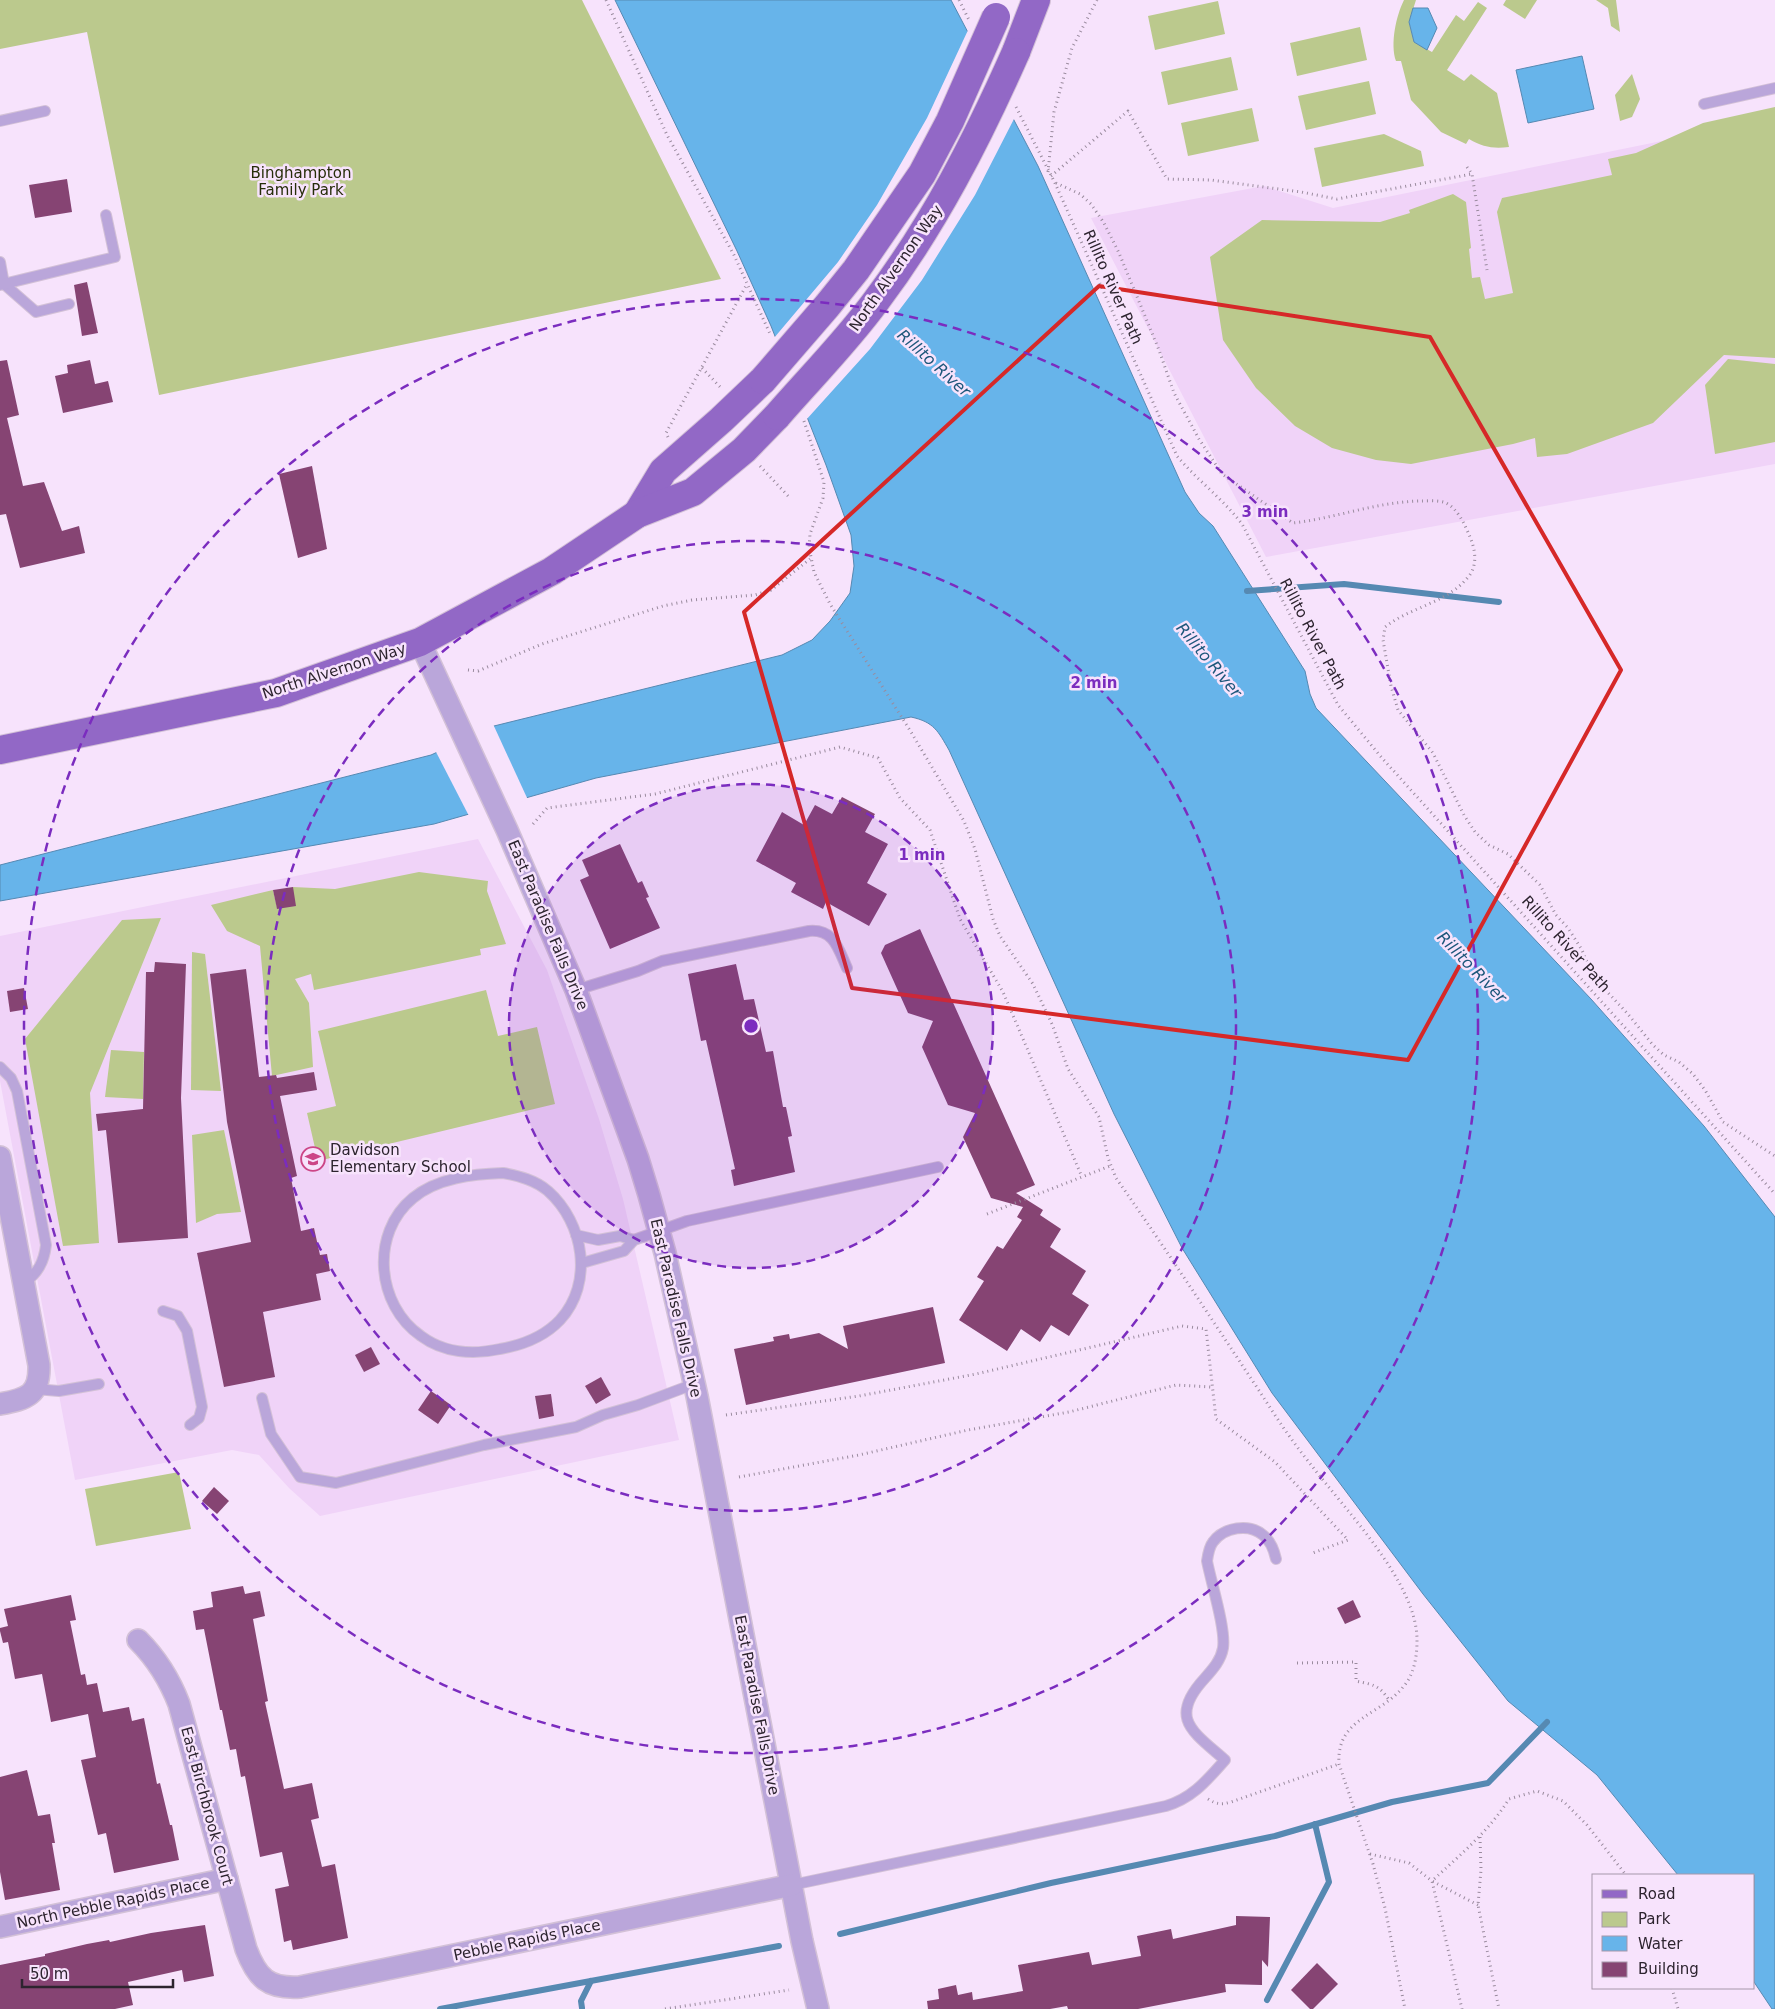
<svg xmlns="http://www.w3.org/2000/svg" width="1775" height="2009" font-family="'DejaVu Sans',sans-serif">
	<style>
		.built { fill: #f0d3f8 }
		.green { fill: #bbc98d }
		.water { fill: #67b4ea; stroke: #5689b2 }
		.pier { fill: #f7e3fc }
		.lines { fill: none; stroke-linecap: round; stroke-linejoin: round }
		.stream { stroke: #5689b2; stroke-width: 6 }
		.building { fill: #864473 }
		.service-casing { stroke: #d3c1d7; stroke-width: 12 }
		.minor-casing { stroke: #d3c1d7; stroke-width: 24 }
		.primary-casing { stroke: #d3c1d7; stroke-width: 30 }
		.path { stroke: #9a8b9e; stroke-width: 3; stroke-dasharray: 1 4; stroke-linecap: butt }
		.service { stroke: #baa6da; stroke-width: 10 }
		.minor { stroke: #baa6da; stroke-width: 21 }
		.primary { stroke: #9268c6; stroke-width: 28 }
		.primary-bridge-casing { stroke: #d3c1d7; stroke-width: 30; stroke-linecap: butt }
		.primary-bridge { stroke: #9268c6; stroke-width: 28 }
		.marked { fill: none; stroke: #d62828; stroke-width: 4; stroke-linejoin: round }
		.ring { fill: none; stroke: #7b2cbf; stroke-width: 2.5; stroke-dasharray: 9 6 }
		.labels { text-anchor: middle; dominant-baseline: central; stroke-width: 5; stroke-linejoin: round; paint-order: stroke }
		.park-label { font-size: 15px; fill: #262d09; stroke: #f7e3fc }
		.street-label { font-size: 15px; fill: #2d242f; stroke: #f7e3fc }
		.poi-label { font-size: 15px; fill: #2d242f; stroke: #f7e3fc; text-anchor: start }
		.water-label { font-size: 16px; font-style: italic; fill: #1d577b; stroke: #f7e3fc }
		.centre { fill: #7b2cbf; stroke: #f7e3fc; stroke-width: 2.5 }
		.ring-label { font-size: 15px; text-anchor: middle; font-weight: bold; fill: #7b2cbf; stroke: #f7e3fc; stroke-width: 5; stroke-linejoin: round; paint-order: stroke }
	</style>
	<rect width="100%" height="100%" fill="#f7e3fc"/>
	<g class="built">
		<polygon points="1775,118 1775,464 1266,557 1091,218 1264,186 1333,208"/>
		<polygon points="478,839 547,970 599,1119 623,1199 679,1440 320,1516 289,1488 259,1455 232,1450 75,1480 0,1081 0,936"/>
	</g>
	<g class="green">
		<polygon points="0,0 582,0 721,279 159,395 87,32 0,49"/>
		<path d="M1404 0H1416L1409 22 1414 42 1432 52 1456 15 1464 21 1478 2 1487 8 1447 70 1464 81 1471 74 1497 93 1509 147C1493 149 1483 147 1469 139L1466 144 1441 132 1411 100 1401 61H1396C1390 44 1396 16 1404 0Z"/>
		<polygon points="1506,0 1537,0 1525,19 1503,5"/>
		<polygon points="1596,0 1616,0 1620,32 1611,26 1608,8"/>
		<polygon points="1218,1 1225,34 1155,50 1148,16"/>
		<polygon points="1360,27 1367,60 1297,76 1290,43"/>
		<polygon points="1231,57 1238,90 1168,105 1161,72"/>
		<polygon points="1632,74 1640,99 1632,117 1620,121 1615,95"/>
		<polygon points="1369,81 1376,114 1306,130 1298,96"/>
		<polygon points="1775,107 1775,358 1724,355 1653,423 1567,454 1537,457 1535,438 1513,444 1411,464 1376,460 1332,448 1295,426 1256,388 1223,340 1210,257 1262,220 1380,222 1410,213 1409,210 1453,194 1466,202 1471,248 1469,249 1472,278 1480,277 1485,299 1513,293 1497,212 1502,198 1612,175 1608,159 1636,153 1703,123"/>
		<polygon points="1252,108 1259,141 1188,156 1181,123"/>
		<polygon points="1384,134 1421,151 1424,166 1322,187 1314,148"/>
		<polygon points="1728,359 1775,364 1775,442 1715,454 1705,385"/>
		<polygon points="419,872 488,881 487,891 506,944 480,949 481,955 314,990 311,974 295,979 309,1003 313,1067 272,1076 260,946 227,931 211,905 273,890 277,908 293,887 335,889"/>
		<polygon points="161,918 90,1093 99,1243 63,1246 25,1039 122,920"/>
		<polygon points="192,952 205,954 221,1091 191,1090"/>
		<polygon points="486,990 498,1036 537,1027 555,1104 318,1161 307,1113 336,1106 318,1031"/>
		<polygon points="111,1050 144,1052 143,1099 105,1097"/>
		<polygon points="224,1130 241,1212 217,1214 196,1223 192,1135"/>
		<polygon points="179,1472 191,1529 96,1546 85,1489"/>
	</g>
	<g class="water">
		<path d="M615 0H951L1038 166 1185 492 1199 513 1213 526 1305 671 1310 694 1316 708 1591 999 1704 1126 1775 1217V2009H1772L1754 1982V1875H1678L1597 1775 1508 1701 1423 1594 1272 1393 1182 1248 1114 1114 949 750C938 731 934 722 911 717L596 778 434 824 0 901V865L431 755 494 726 782 655 812 640 830 621 850 593 854 566 851 535 826 465 771 326 737 251Z"/>
		<polygon points="1413,8 1428,8 1437,28 1427,50 1414,42 1409,22"/>
		<polygon points="1582,56 1594,109 1528,123 1516,70"/>
	</g>
	<g class="pier">
		<polygon points="969,28 1015,117 975,195 922,280 870,349 806,420 774,338 838,262 877,205 927,118"/>
		<polygon points="493,724 528,800 469,816 435,750"/>
	</g>
	<g class="lines">
		<g class="stream">
			<polyline points="1247,591 1344,584 1499,602"/>
			<polyline points="840,1934 1051,1883 1275,1836 1392,1802 1488,1783 1547,1722"/>
			<polyline points="1267,2000 1329,1882 1315,1824"/>
			<polyline points="582,2008 581,2001 591,1981"/>
			<polyline points="440,2009 779,1946"/>
		</g>
	</g>
	<g class="building">
		<polygon points="67,179 72,212 35,218 29,185"/>
		<polygon points="87,282 98,333 82,336 74,285"/>
		<polygon points="7,360 19,415 7,418 23,486 44,482 62,531 79,526 85,553 20,568 6,514 0,515 0,361"/>
		<polygon points="90,360 95,384 108,381 113,402 63,413 55,376 68,373 67,365"/>
		<polygon points="312,466 327,549 298,558 279,474"/>
		<polygon points="842,797 875,814 865,832 888,844 867,883 887,894 869,926 826,902 823,909 791,892 796,883 756,861 782,812 804,825 815,805 832,814"/>
		<polygon points="620,844 638,883 642,881 649,897 646,898 660,928 610,949 580,880 589,876 582,860"/>
		<polygon points="293,887 296,906 277,909 273,890"/>
		<polygon points="920,929 1035,1185 1016,1193 1043,1210 1040,1215 1061,1229 1050,1247 1086,1271 1072,1294 1089,1305 1069,1336 1051,1325 1040,1342 1021,1329 1007,1351 959,1320 984,1281 977,1277 997,1246 1003,1249 1022,1220 1017,1217 1023,1207 991,1198 963,1137 975,1113 948,1105 922,1047 933,1021 908,1013 881,953 885,945"/>
		<polygon points="155,962 186,964 181,1098 188,1238 118,1243 106,1130 98,1131 96,1114 143,1109 146,972 154,972"/>
		<polygon points="736,964 744,1000 754,999 766,1052 773,1051 783,1107 786,1107 792,1136 788,1137 795,1172 734,1186 731,1170 735,1169 706,1040 701,1041 688,974"/>
		<polygon points="246,969 259,1077 276,1075 277,1078 314,1072 317,1090 280,1096 297,1176 291,1178 301,1231 314,1228 320,1255 327,1254 330,1271 316,1274 321,1300 263,1312 275,1377 224,1387 197,1253 251,1242 227,1122 210,974"/>
		<polygon points="24,988 28,1009 10,1012 7,991"/>
		<polygon points="933,1307 945,1363 746,1405 734,1349 774,1341 773,1337 789,1334 790,1339 819,1333 848,1349 843,1326"/>
		<polygon points="371,1347 380,1364 364,1372 355,1355"/>
		<polygon points="601,1377 611,1395 596,1404 585,1386"/>
		<polygon points="431,1391 451,1405 438,1424 418,1410"/>
		<polygon points="551,1394 554,1416 539,1419 535,1396"/>
		<polygon points="214,1487 229,1501 217,1514 202,1501"/>
		<polygon points="243,1586 245,1594 260,1591 265,1616 253,1619 268,1701 265,1702 284,1789 312,1783 319,1818 311,1820 322,1867 335,1864 348,1938 293,1950 291,1940 284,1942 275,1889 289,1886 282,1852 260,1857 245,1776 241,1777 236,1749 230,1750 222,1710 220,1710 204,1629 196,1630 193,1611 213,1607 211,1592"/>
		<polygon points="71,1595 76,1620 70,1621 81,1675 85,1674 87,1685 97,1683 103,1712 129,1707 132,1721 144,1718 157,1784 160,1783 170,1825 172,1825 179,1860 114,1873 106,1833 98,1835 81,1760 96,1757 88,1714 51,1722 42,1674 15,1679 8,1642 3,1643 0,1631 0,1628 8,1626 4,1609"/>
		<polygon points="1353,1600 1361,1617 1345,1624 1337,1608"/>
		<polygon points="27,1770 38,1816 50,1814 55,1843 52,1843 60,1890 5,1900 0,1872 0,1777"/>
		<polygon points="1236,1916 1270,1917 1268,1967 1262,1960 1262,1985 1225,1984 1226,1992 1138,2009 1068,2009 1067,2006 1050,2009 928,2009 927,2001 939,1999 938,1989 956,1985 958,1995 972,1992 973,2000 1023,1991 1018,1965 1089,1952 1092,1965 1141,1956 1137,1936 1171,1929 1173,1939 1236,1925"/>
		<polygon points="205,1925 214,1976 184,1982 182,1970 128,1982 133,2005 115,2009 0,2009 0,1965 45,1956 45,1954 87,1944 109,1940 110,1942 151,1933"/>
		<polygon points="1317,1963 1338,1984 1313,2009 1310,2009 1291,1990"/>
	</g>
	<g class="lines">
		<g class="service-casing">
			<g id="service">
				<polyline points="1704,104 1775,88"/>
				<polyline points="0,121 45,111"/>
				<polyline points="0,262 4,284 36,312 69,304"/>
				<polyline points="0,285 115,257 106,215"/>
				<path d="M576 990 638 971 662 961 809 931C834 929 838 948 847 968"/>
				<path d="M0 1067 11 1078 17 1091 46 1245C44 1262 38 1273 24 1283"/>
				<path d="M503 1173C519 1176 535 1180 548 1191 584 1223 594 1283 560 1320 544 1337 523 1345 500 1349 473 1355 444 1353 421 1336 376 1305 370 1233 413 1198 437 1178 473 1174 503 1173Z"/>
				<polyline points="576,1235 598,1240 620,1236 634,1240"/>
				<polyline points="582,1263 624,1251 634,1240 687,1221 938,1167"/>
				<polyline points="163,1311 178,1316 187,1331 202,1407 199,1418 190,1425"/>
				<polyline points="35,1389 59,1391 99,1384"/>
				<polyline points="262,1398 271,1434 300,1477 336,1483 484,1445 576,1427 603,1415 638,1405 694,1384"/>
				<path d="M792 1885 1166 1806C1193 1798 1207 1780 1225 1760 1192 1731 1168 1718 1205 1678 1213 1669 1221 1660 1223 1648 1226 1629 1211 1582 1207 1561 1208 1554 1209 1547 1213 1542 1224 1527 1249 1523 1263 1535 1271 1541 1274 1550 1276 1559"/>
			</g>
		</g>
		<g class="minor-casing">
			<g id="minor">
				<polyline points="420,642 507,830 576,990 638,1159 649,1195 665,1253 697,1396 802,1941 818,2009"/>
				<path d="M0 1157 39 1365C40 1395 27 1399 0 1404"/>
				<path d="M138 1640C157 1659 169 1678 179 1704L246 1949C257 1978 268 1989 300 1987L792 1885"/>
				<polyline points="0,1927 227,1879"/>
			</g>
		</g>
		<g class="primary-casing">
			<g id="primary">
				<polyline points="1016,52 1036,0"/>
				<polyline points="637,514 663,471 721,420 763,380"/>
				<polyline points="0,750 276,693 420,642 552,571 637,514 693,492 744,450 777,416"/>
			</g>
		</g>
		<g class="path">
			<polyline points="606,0 667,135 734,255 771,336"/>
			<polyline points="959,0 969,20"/>
			<path d="M1016 107 1055 183 1177 456C1197 480 1223 499 1242 524L1338 705 1382 758 1775 1194"/>
			<polyline points="1467,167 1472,174 1487,270"/>
			<polyline points="1048,172 1054,112 1072,48 1097,0"/>
			<polyline points="1051,176 1128,111 1167,179 1211,180 1301,192 1337,199 1472,174"/>
			<path d="M1056 183 1080 194 1091 204 1104 223 1119 253 1159 350 1174 393 1199 439 1222 474 1293 523C1336 518 1376 502 1420 501 1428 501 1439 500 1446 503 1458 509 1465 525 1470 537 1475 549 1478 564 1469 576 1448 603 1410 607 1385 627L1383 640 1391 686 1398 710 1433 753 1464 815 1475 832 1489 845 1508 854 1540 885 1556 915 1568 928 1582 950 1589 967 1598 982 1627 1013 1653 1045 1664 1055 1679 1062 1693 1074 1705 1090 1723 1122 1775 1156"/>
			<polyline points="702,368 722,389"/>
			<path d="M804 421 824 482 823 498 810 534 809 547 814 572 830 604 911 732 964 821 975 849 993 919 1000 936 1033 984 1052 1024 1068 1069 1099 1117 1108 1158 1116 1178C1166 1249 1212 1320 1260 1392 1276 1417 1293 1443 1312 1466 1346 1511 1418 1584 1417 1641 1417 1657 1414 1675 1403 1687 1380 1716 1336 1718 1339 1764L1373 1864 1385 1908 1405 2009"/>
			<polyline points="668,437 666,433 747,284"/>
			<polyline points="760,466 790,498"/>
			<polyline points="468,670 478,671 542,644 663,606 692,600 755,595 771,590 810,559"/>
			<polyline points="533,824 547,808 655,794 840,747 878,758 900,798 930,830 960,919 1003,992 1082,1177"/>
			<polyline points="987,1214 1110,1166"/>
			<polyline points="726,1415 859,1396 976,1374 1182,1326 1206,1329 1216,1419 1275,1462 1348,1540 1310,1554"/>
			<polyline points="739,1477 859,1455 968,1430 1069,1412 1176,1385 1211,1387"/>
			<path d="M1297 1663 1356 1662V1681C1373 1685 1378 1684 1389 1700"/>
			<path d="M1208 1799C1216 1804 1221 1805 1231 1802L1339 1764"/>
			<polyline points="1480,1837 1481,1870 1478,1905 1499,2009"/>
			<polyline points="1370,1854 1409,1863 1432,1881 1462,2009"/>
			<path d="M1478 1905 1432 1881C1460 1855 1489 1831 1509 1799L1537 1791 1563 1801 1587 1825 1626 1875"/>
			<polyline points="1672,1988 1678,2009"/>
			<polyline points="665,2009 789,1990"/>
		</g>
		<use href="#service" class="service"/>
		<use href="#minor" class="minor"/>
		<use href="#primary" class="primary"/>
		<g class="primary-bridge-casing">
			<g id="primary-bridge">
				<polyline points="763,380 827,306 856,270 922,174 950,121 996,17"/>
				<path d="M777 416C810 378 846 342 876 301 934 224 977 140 1016 52"/>
			</g>
		</g>
		<use href="#primary-bridge" class="primary-bridge"/>
	</g>
	<path class="marked" d="M1099 286 1430 337 1621 670 1408 1060 852 988 744 612Z"/>
	<circle cx="751" cy="1026" r="242" fill="#7b2cbf" fill-opacity=".12"/>
	<g class="ring">
		<circle cx="751" cy="1026" r="242"/>
		<circle cx="751" cy="1026" r="485"/>
		<circle cx="751" cy="1026" r="727"/>
	</g>
	<defs>
		<g id="school-ring" transform="scale(1.25)"><circle r="9.5" fill="#f7e3fc" stroke="#cc4687" stroke-width="1.5"/><path d="M0-5L7-2L0 1L-7-2ZM-4 1L0 2.5L4 1V4Q0 6-4 4Z" fill="#cc4687"/></g>
	</defs>
	<g fill-rule="evenodd">
		<use href="#school-ring" x="313" y="1159"/>
	</g>
	<g class="labels">
		<g class="park-label">
			<text x="301" y="173">Binghampton<tspan x="301" dy="17">Family Park</tspan></text>
		</g>
		<g class="street-label">
			<text transform="translate(896 268) rotate(-55)">North Alvernon Way</text>
			<text transform="translate(1113 287) rotate(66)">Rillito River Path</text>
			<text transform="translate(1313 634) rotate(62)">Rillito River Path</text>
			<text transform="translate(334 671) rotate(-18)">North Alvernon Way</text>
			<text transform="translate(548 925) rotate(67)">East Paradise Falls Drive</text>
			<text transform="translate(1566 944) rotate(48)">Rillito River Path</text>
			<text transform="translate(676 1308) rotate(77)">East Paradise Falls Drive</text>
			<text transform="translate(757 1705) rotate(79)">East Paradise Falls Drive</text>
			<text transform="translate(207 1806) rotate(75)">East Birchbrook Court</text>
			<text transform="translate(113 1903) rotate(-12)">North Pebble Rapids Place</text>
			<text transform="translate(527 1940) rotate(-12)">Pebble Rapids Place</text>
		</g>
		<g class="poi-label">
			<text x="330" y="1150">Davidson<tspan x="330" dy="17">Elementary School</tspan></text>
		</g>
		<g class="water-label">
			<text transform="translate(934 363) rotate(42)">Rillito River</text>
			<text transform="translate(1209 660) rotate(50)">Rillito River</text>
			<text transform="translate(1472 967) rotate(46)">Rillito River</text>
		</g>
	</g>
	<circle cx="751" cy="1026" r="8" class="centre"/>
	<g class="ring-label">
		<text x="1265" y="517">3 min</text>
		<text x="1094" y="688">2 min</text>
		<text x="922" y="860">1 min</text>
	</g>
	<rect x="1592" y="1874" width="162" height="115" fill="#f7e3fc" stroke="#a697aa"/>
	<rect x="1602" y="1890" width="25" height="8" fill="#9268c6" stroke="#a697aa"/>
	<text x="1638" y="1899" font-size="15" fill="#2d242f">Road</text>
	<rect x="1602" y="1912" width="25" height="15" fill="#bbc98d" stroke="#a697aa"/>
	<text x="1638" y="1924" font-size="15" fill="#2d242f">Park</text>
	<rect x="1602" y="1936" width="25" height="15" fill="#67b4ea" stroke="#a697aa"/>
	<text x="1638" y="1949" font-size="15" fill="#2d242f">Water</text>
	<rect x="1602" y="1962" width="25" height="15" fill="#864473" stroke="#a697aa"/>
	<text x="1638" y="1974" font-size="15" fill="#2d242f">Building</text>
	<path d="M22 1979v8h151v-8" fill="none" stroke="#2d242f" stroke-width="2.5"/>
	<text x="30" y="1979" font-size="15" fill="#2d242f" stroke="#f7e3fc" stroke-width="4" paint-order="stroke">50 m</text>
</svg>
